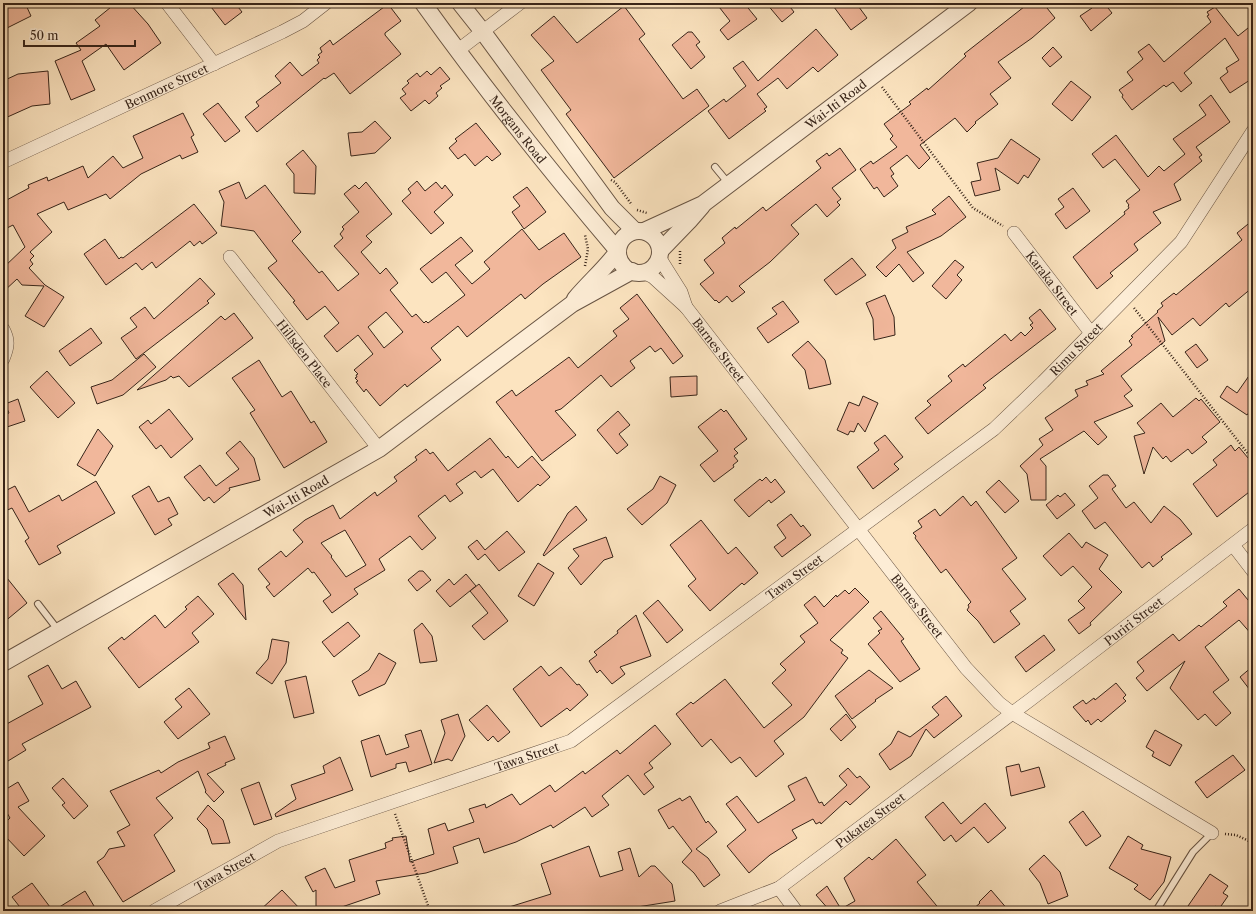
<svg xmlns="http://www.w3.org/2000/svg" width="1256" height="914" font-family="'Libre Caslon Text',serif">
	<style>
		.building { fill: #f1b79b; stroke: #372419; fill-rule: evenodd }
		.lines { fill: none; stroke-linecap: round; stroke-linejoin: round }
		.service-casing { stroke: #685443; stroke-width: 8 }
		.minor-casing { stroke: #685443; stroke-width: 14 }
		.tertiary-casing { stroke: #685443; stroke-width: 18 }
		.path { stroke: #372419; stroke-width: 2.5; stroke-dasharray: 1 2; stroke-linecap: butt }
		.service { stroke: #fdedd6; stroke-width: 6 }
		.minor { stroke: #fdedd6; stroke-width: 13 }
		.tertiary { stroke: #fdedd6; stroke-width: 16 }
		.labels { text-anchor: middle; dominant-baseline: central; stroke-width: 3; stroke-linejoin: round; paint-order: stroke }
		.street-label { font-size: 12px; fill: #372419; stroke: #fdedd6 }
	</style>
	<rect width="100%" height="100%" fill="#fce4c0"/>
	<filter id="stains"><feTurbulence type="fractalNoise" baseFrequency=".005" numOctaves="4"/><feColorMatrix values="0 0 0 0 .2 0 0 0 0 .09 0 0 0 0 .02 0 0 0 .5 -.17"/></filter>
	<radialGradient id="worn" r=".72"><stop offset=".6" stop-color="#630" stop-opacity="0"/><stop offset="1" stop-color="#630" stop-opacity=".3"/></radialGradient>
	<g class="building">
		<polygon points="3,3 25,3 31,16 3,30"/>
		<polygon points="116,3 129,3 148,24 161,43 124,70 106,44 82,61 95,90 71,100 55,61 81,50 76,43 100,26 95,20"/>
		<polygon points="208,3 235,3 242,12 225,25"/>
		<polygon points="716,3 744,3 757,19 728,40 720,30 730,21"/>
		<polygon points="766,3 787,3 794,12 782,22"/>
		<polygon points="831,3 856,3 867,18 851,30"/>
		<polygon points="1029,3 1043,3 1055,18 1032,38 998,62 1011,78 990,94 998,104 975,122 976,123 967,132 955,118 920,145 930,158 919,169 907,155 890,168 894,174 891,176 898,186 884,197 877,187 874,189 860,169 871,161 873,164 897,147 890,139 893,136 884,124 911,104 909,102 927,88 928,90 966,56 964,54"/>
		<polygon points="1088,3 1104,3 1112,13 1091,31 1080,16 1092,8"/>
		<polygon points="388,4 401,21 385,33 385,35 401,54 350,94 334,73 325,79 324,78 257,132 245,117 259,106 256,102 281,83 275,76 290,62 302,76 319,63 317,60 320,57 318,55 322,52 320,48 330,40 333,45"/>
		<polygon points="624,6 645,34 639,39 683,99 697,89 709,106 614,178 566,114 571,110 541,70 554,61 531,35 554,16 577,43"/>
		<polygon points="1215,7 1238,36 1253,24 1253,78 1230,93 1220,78 1228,72 1226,68 1239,60 1225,38 1184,73 1192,83 1181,92 1173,82 1166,87 1164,85 1132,110 1122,97 1123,95 1119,90 1133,80 1127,72 1143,59 1138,52 1149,44 1164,62 1211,22 1207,16 1209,15 1207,12"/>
		<polygon points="816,29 838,55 818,72 813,67 787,89 778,78 757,94 767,107 764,109 766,111 729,139 708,111 724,99 726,102 746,86 733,68 743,61 758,81"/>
		<polygon points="688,32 692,32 700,42 696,45 705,57 691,69 672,45"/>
		<polygon points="1053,47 1062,57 1050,67 1042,58"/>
		<polygon points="440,67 450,79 440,86 442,88 436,93 438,96 429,104 425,100 411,111 400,98 406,94 402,89 409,83 407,81 417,73 420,77 427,71 431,75"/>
		<polygon points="48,71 50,104 32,106 3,119 3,81 18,74"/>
		<polygon points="1071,81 1091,97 1072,121 1052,104"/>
		<polygon points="1211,95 1230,122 1196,147 1202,155 1199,157 1202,161 1174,184 1181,200 1153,212 1161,223 1134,244 1138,250 1110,273 1113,276 1097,289 1073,257 1125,214 1124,212 1129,208 1128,206 1129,205 1126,201 1140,190 1115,159 1103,168 1092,154 1116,135 1148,177 1159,166 1164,171 1185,154 1173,139 1206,115 1199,105"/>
		<polygon points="218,103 240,131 225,142 203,114"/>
		<polygon points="183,113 194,135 191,137 198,152 182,159 180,155 141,174 110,199 106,194 68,210 64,202 37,214 52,232 30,252 34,256 30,260 33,264 29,268 45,285 64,297 44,327 25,316 44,286 22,285 17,279 3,292 3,268 25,247 13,225 3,230 3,202 29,188 28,185 47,177 48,181 83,166 88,178 113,156 123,168 143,158 133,136"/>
		<polygon points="375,121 391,138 375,153 351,156 348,133 362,132"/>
		<polygon points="476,123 501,154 492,161 487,156 475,166 465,154 458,159 449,148 457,141 455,139"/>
		<polygon points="1011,139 1040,159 1028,178 1024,175 1018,184 995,168 1000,190 975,196 971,182 981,180 977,163 998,158"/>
		<polygon points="840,148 856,170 832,188 841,199 837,202 840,205 827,217 816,204 791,225 799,234 770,262 739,286 745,292 732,302 727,296 719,303 716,300 715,301 700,284 714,273 704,260 725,243 722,238 735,227 736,229 763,207 766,211 821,168 816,161 827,153 829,156"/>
		<polygon points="303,150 316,166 315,194 294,193 294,174 286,164"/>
		<polygon points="417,181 425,191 436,182 442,189 445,185 453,195 434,212 444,223 431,234 402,201 411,193 408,189"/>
		<path d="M239 182 246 199 265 185 301 232 292 241 319 273 322 271 338 291 359 274 334 246 343 238 340 234 344 229 342 227 359 212 344 194 355 185 359 189 366 182 392 214 366 236 372 242 361 252 380 274 386 268 398 283 390 290 412 317 416 314 424 323 426 321 428 323 465 295 446 272 432 283 420 269 461 237 473 251 455 265 472 284 490 269 484 262 522 229 539 250 564 233 581 257 543 284 525 299 521 294 467 337 458 326 431 348 441 360 407 387 405 384 380 406 366 389 364 392 356 382 358 381 355 378 357 377 356 375 358 374 354 370 373 354 358 335 337 352 324 336 339 323 325 306 307 320 293 302 295 301 268 268 277 261 254 231 221 226 224 202 219 191ZM386 312 403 332 384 348 368 327Z"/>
		<polygon points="527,187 546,212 524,229 512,212 520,206 513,197"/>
		<polygon points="1073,188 1090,211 1066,229 1055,214 1064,207 1058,199"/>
		<polygon points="949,196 966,217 941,236 907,252 924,273 913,282 899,264 886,277 876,267 896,248 892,240 908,232 906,227 936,214 932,210"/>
		<polygon points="194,204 217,233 202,244 200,241 194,246 190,241 156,268 152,262 142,270 136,263 106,285 84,254 105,239 119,259 121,257 123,258"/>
		<polygon points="1253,220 1253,287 1229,307 1226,303 1200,326 1193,318 1172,335 1158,317 1165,341 1121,376 1132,390 1124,396 1133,406 1094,422 1107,437 1098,445 1084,431 1040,459 1046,466 1046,500 1031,500 1027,474 1020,466 1043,445 1039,439 1053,430 1045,418 1078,396 1075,390 1088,385 1086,381 1104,374 1101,371 1132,345 1129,341 1133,337 1131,336 1158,312 1157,311 1163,306 1161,303 1174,293 1176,295 1242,240 1237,233"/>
		<polygon points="852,258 866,275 836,295 824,280"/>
		<polygon points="955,260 964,267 957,275 962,280 946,299 932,286"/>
		<polygon points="200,278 215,294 207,301 209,303 136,359 121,338 137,327 130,318 145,307 154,319"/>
		<polygon points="637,294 683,356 673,364 661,348 655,352 650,346 630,361 635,368 611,387 601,375 561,409 555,411 576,435 542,461 496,402 512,390 516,396 569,357 578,368 617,336 613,331 629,319 620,308"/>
		<polygon points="885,295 894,317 895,335 874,340 873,319 866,303"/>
		<polygon points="783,301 799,322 768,343 757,328 777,314 772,308"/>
		<polygon points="1040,309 1056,329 983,385 986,388 928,434 915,418 931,405 927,401 952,381 948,376 963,364 965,367 1005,334 1011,341 1021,332 1025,336 1033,328 1030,325 1033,323 1029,318"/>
		<polygon points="234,313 253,338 189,387 179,376 173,378 171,376 166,380 137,390 221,316 225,320"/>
		<polygon points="91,328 102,343 70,366 59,351"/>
		<polygon points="808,341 825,360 831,384 809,389 805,370 792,355"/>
		<polygon points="1196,344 1208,360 1197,368 1185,352"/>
		<polygon points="144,354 156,367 123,395 97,404 91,387 112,380"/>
		<polygon points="259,360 282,397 291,391 311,423 314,421 327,442 284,468 250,413 255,410 232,378"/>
		<polygon points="1253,370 1253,407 1247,415 1220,397 1227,386 1237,393"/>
		<polygon points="47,371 75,403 58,418 30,387"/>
		<polygon points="697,376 697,395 671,397 670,377"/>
		<polygon points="863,396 878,403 865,432 858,423 854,432 850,431 848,435 837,430 849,402 859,406"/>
		<polygon points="1196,398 1199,401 1201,399 1220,422 1202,437 1207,442 1192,454 1188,449 1171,462 1166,456 1163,459 1153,447 1144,474 1134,436 1145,433 1137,423 1161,403 1173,417"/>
		<polygon points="18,399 25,421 7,427 3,416 9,413 5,404"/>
		<polygon points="169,409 193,439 171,458 161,445 156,449 139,427 148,420 151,424"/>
		<polygon points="721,409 724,412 726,410 747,439 734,449 738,453 734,456 738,461 733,465 734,467 714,482 700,465 718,451 698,427"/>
		<polygon points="618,411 630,425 619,434 628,445 617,454 597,430"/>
		<polygon points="98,429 113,446 95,476 77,465"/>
		<polygon points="885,435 903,457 894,464 899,469 873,489 857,467 879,450 874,443"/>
		<path d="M490 438 506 458 508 456 518 468 532 456 550 477 540 486 538 484 518 502 493 469 481 478 475 471 456 484 463 493 450 502 445 495 418 516 436 538 422 550 410 536 379 559 385 570 354 589 358 594 332 613 323 601 331 595 314 572 312 573 308 568 274 597 266 587 270 584 258 569 281 551 286 557 303 542 293 530 305 520 333 505 340 519 375 492 377 496 397 481 394 477 417 460 415 457 426 449 430 454 433 452 448 471ZM345 530 366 565 346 577 331 557 332 556 321 543Z"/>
		<polygon points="240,441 254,458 260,480 229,488 230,490 214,503 209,497 204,501 184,477 200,465 216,486 239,469 226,453"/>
		<polygon points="1231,445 1235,451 1239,447 1253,464 1253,489 1217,517 1193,484 1217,465 1213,460"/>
		<polygon points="1103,475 1108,475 1116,486 1112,489 1126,508 1134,502 1151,523 1164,506 1180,519 1192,534 1161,557 1163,559 1153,567 1149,562 1142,568 1105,522 1095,529 1082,511 1098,498 1089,486"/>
		<polygon points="660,476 676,485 667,503 642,525 627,509 653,489"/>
		<polygon points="766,477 771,483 775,479 785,492 771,503 769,500 749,517 734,500 760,479 762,481"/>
		<polygon points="999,480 1019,501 1005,513 986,492"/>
		<polygon points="96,481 115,513 57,546 61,553 39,565 25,541 29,538 12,508 3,512 3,492 15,486 29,512 59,495 62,501"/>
		<polygon points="149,486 158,502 169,497 178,514 168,519 172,525 155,535 132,496"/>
		<polygon points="1065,493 1075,505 1057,519 1046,505 1058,495 1060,497"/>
		<polygon points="963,496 971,506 976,501 1017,558 1002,569 1026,599 1010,611 1020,624 994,643 978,621 967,610 969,607 968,605 971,602 946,569 941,573 915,538 916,536 913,533 922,527 918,521 935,509 940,516"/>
		<polygon points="576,506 587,520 544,556 543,555 568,513"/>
		<polygon points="791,514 801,527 803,525 811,535 782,557 774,547 786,538 777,525"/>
		<polygon points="701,520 728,554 736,547 758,573 744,585 742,583 710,611 688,586 696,579 670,545"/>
		<polygon points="507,531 525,552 499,571 485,554 478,560 468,547 477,540 485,550"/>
		<polygon points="1069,533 1082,548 1086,542 1108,555 1099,569 1122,592 1090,623 1091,625 1079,634 1068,620 1085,608 1078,601 1092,587 1073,566 1061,576 1043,556"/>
		<polygon points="606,537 613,557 604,560 581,585 568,568 579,556 573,549"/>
		<polygon points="538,563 554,573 534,606 518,596"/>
		<polygon points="419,571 423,571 431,580 417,591 408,580"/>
		<polygon points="3,573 27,603 3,623"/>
		<polygon points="233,573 243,585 246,620 218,584"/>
		<polygon points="466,574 476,586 450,607 436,591 449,579 454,585"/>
		<polygon points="479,584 508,621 484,640 472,626 488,613 470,591"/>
		<polygon points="855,588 869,602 830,640 843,650 841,653 848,658 804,717 774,741 784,754 756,777 740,757 731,763 711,739 702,747 676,714 691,702 693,704 725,679 764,728 792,705 772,683 786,670 780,664 805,642 800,636 818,623 804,605 815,596 824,607 836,595 837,597 845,590 849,594"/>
		<polygon points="1239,589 1253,606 1253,636 1239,620 1205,647 1229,680 1213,692 1231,713 1216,726 1205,714 1198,720 1170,688 1185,661 1147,691 1136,678 1144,671 1137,662 1173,634 1179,641 1199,625 1201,627 1227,606 1223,602"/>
		<polygon points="198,596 214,614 192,633 199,642 139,688 108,648 122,637 124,640 155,615 165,628 187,609 185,607"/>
		<polygon points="658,600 683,630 667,643 643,613"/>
		<polygon points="881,611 904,639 901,641 920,669 900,682 868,644 880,633 878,631 882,629 873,618"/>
		<polygon points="636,615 651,656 620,667 625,674 612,684 600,670 597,673 589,661 597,655 594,652 618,633 617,631"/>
		<polygon points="348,622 360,636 334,657 322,642"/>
		<polygon points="422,623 432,636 437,661 420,663 414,630"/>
		<polygon points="1044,635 1055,650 1026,672 1015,657"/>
		<polygon points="272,639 289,642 286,663 272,684 256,673 268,659"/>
		<polygon points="379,653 396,663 385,684 359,696 352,681 369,670"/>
		<polygon points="48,665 62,689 76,681 91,707 22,744 26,750 3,764 3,726 43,704 28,676"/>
		<polygon points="541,666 549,676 561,667 577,685 579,684 588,695 570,711 567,708 541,727 513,689"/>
		<polygon points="1253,666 1253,694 1240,677"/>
		<polygon points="869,670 893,688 875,700 876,701 852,719 835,696"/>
		<polygon points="306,676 314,713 294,718 285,681"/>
		<polygon points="1116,683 1126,695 1123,698 1126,701 1101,722 1098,719 1091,725 1088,720 1086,722 1073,707 1083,700 1086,704 1094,698 1095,700"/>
		<polygon points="189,688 210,714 178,739 164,722 182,707 175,699"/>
		<polygon points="946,696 962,716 934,738 926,729 911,756 890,770 879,754 891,744 898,731 910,737 939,715 932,707"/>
		<polygon points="487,705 510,732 498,742 493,736 488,741 469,720"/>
		<polygon points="458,714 465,736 452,761 448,759 434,763 445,733 441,720"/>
		<polygon points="846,714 856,727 841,741 830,729"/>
		<polygon points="655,725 671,744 649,763 653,768 644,774 654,787 644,795 628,775 602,796 609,805 592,817 585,807 553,828 551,825 516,842 484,853 479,838 453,847 458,863 426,873 376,881 380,894 330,911 316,911 316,890 313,892 305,877 325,868 335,888 355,881 349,860 386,848 385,843 393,840 392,838 406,836 410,862 434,854 428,829 445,823 448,831 474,822 469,809 485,804 486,808 512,794 520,805 550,785 555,792 583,771 585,774 617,750 620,754"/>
		<polygon points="421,730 432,764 409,772 406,762 396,764 396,768 371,777 361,741 379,735 386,755 409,747 405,735"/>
		<polygon points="1155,730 1182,745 1170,766 1152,756 1154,752 1146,747"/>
		<polygon points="225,736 235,759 225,763 226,765 207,774 224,792 214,802 205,792 206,791 198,771 156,798 173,818 154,835 175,871 123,902 97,862 104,857 109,849 125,846 117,832 130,825 110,791 159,770 161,773 178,762 210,748 208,743"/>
		<polygon points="1233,755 1245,770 1207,798 1195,782"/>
		<polygon points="340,757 353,790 276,817 275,814 296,799 291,785 325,773 323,766"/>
		<polygon points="1019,764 1021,772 1039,767 1045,787 1011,796 1006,767"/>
		<polygon points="848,768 857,778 860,776 870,787 850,805 846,801 821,824 820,822 816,824 813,819 792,830 797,838 770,855 749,873 727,846 746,830 726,804 737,796 758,823 795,800 788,786 806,777 819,803 822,802 824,806 847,785 839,776"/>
		<polygon points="63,778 88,806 74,819 62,805 65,803 52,788"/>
		<polygon points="18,782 29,801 18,807 45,836 24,856 3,834 3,825 10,818 3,806 3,791"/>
		<polygon points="259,782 272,819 254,825 241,789"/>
		<polygon points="690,796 706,823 708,821 717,832 696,849 708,858 720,875 704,887 694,873 682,862 692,851 673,826 669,829 658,810 680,798 682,801"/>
		<polygon points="943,802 961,824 985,803 1006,828 988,843 974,827 956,842 951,835 944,841 925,817"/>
		<polygon points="208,805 223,820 230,843 212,844 207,829 197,819"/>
		<polygon points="1083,811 1101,836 1086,846 1069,822"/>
		<polygon points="1128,836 1143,845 1141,849 1171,857 1164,882 1150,900 1134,889 1138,885 1109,868"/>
		<polygon points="896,839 926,875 917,882 941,911 830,911 816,895 827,886 841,909 855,901 844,878 869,857 872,860"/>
		<polygon points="589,846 600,877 623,870 618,852 630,848 639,877 651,866 655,866 672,884 675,901 631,908 632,911 506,911 506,908 551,894 541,864"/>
		<polygon points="1044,855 1060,872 1068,896 1048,904 1040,883 1029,869"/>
		<polygon points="1210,874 1228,886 1223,893 1228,896 1219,909 1215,906 1211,911 1196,911 1188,906"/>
		<polygon points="32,883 53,911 85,891 97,911 23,911 12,897"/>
		<polygon points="282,890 302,911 259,911"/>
		<polygon points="991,890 1009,911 971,911 980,903 979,902"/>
	</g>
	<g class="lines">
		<g class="service-casing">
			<g id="service">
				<polyline points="715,167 729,184"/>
				<polyline points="38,604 58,630"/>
				<polyline points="1156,911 1193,852 1212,833"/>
			</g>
		</g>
		<g class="minor-casing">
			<g id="minor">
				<polyline points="167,3 214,64"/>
				<polyline points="457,51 520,3"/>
				<path id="s1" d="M3 162 282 32 303 21 326 3"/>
				<path id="s2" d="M1014 233 1091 333"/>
				<path id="s3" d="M230 257 379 449"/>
				<polyline points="643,272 653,277 686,307 681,292 659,257"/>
				<path id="s4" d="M686 307 966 668 999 703 1012 713 1212 833"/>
				<path d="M3 329C9 340 8 347 3 359"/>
				<polyline points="1233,545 1253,571"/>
				<polyline points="779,888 796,911"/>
				<path id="s5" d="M154 911 278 841 571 741 994 429 1043 382 1181 242 1253 131"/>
				<path id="s6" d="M720 911 779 888 1030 700 1253 529"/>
			</g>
		</g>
		<g class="tertiary-casing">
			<g id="tertiary">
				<path id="s7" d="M423 3C484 88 550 171 618 251 605 269 589 282 575 299"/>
				<polyline points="460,3 483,32 612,208 635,231"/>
				<path id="s8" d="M644 231 703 204 969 3"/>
				<circle cx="639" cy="252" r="21"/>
				<polyline points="660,251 689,221 702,206"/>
				<path id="s9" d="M3 663 379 449 572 304 632 271"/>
			</g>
		</g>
		<g class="path">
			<polyline points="882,87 973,208 1003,226"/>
			<polyline points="611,180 615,182 632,205"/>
			<polyline points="637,210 647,213"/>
			<polyline points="680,264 680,251"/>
			<polyline points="585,266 588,249 585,235"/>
			<polyline points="1134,308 1253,460"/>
			<polyline points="395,814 430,911"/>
			<polyline points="1225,834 1236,835 1253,843"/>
		</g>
		<use href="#service" class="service"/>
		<use href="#minor" class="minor"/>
		<use href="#tertiary" class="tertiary"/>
	</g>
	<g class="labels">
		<g class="street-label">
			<text stroke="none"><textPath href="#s1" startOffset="180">Benmore Street</textPath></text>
			<text stroke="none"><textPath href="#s8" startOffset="231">Wai-Iti Road</textPath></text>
			<text stroke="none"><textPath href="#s7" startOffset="158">Morgans Road</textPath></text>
			<text stroke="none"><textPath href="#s2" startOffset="63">Karaka Street</textPath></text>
			<text stroke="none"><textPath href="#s4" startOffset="54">Barnes Street</textPath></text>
			<text stroke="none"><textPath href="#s5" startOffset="1092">Rimu Street</textPath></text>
			<text stroke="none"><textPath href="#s3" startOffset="122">Hillsden Place</textPath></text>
			<text stroke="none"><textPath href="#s9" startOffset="337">Wai-Iti Road</textPath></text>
			<text stroke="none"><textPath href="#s5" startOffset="729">Tawa Street</textPath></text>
			<text stroke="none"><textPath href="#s4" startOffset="378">Barnes Street</textPath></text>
			<text stroke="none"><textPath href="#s6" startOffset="507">Puriri Street</textPath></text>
			<text stroke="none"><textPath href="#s5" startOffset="405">Tawa Street</textPath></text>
			<text stroke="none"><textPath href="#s6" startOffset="177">Pukatea Street</textPath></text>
			<text stroke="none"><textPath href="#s5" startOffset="81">Tawa Street</textPath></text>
		</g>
	</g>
	<rect width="1256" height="914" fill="none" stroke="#fce4c0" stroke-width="16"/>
	<rect x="4" y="4" width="1248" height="906" fill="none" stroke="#372419" stroke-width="2"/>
	<rect x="8" y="8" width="1240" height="898" fill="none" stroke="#372419"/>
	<path d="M24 40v6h111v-6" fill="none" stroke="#372419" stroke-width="2"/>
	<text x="30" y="40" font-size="12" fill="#372419" stroke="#fdedd6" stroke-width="3" paint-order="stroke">50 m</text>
	<rect width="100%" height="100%" filter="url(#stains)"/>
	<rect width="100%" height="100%" fill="url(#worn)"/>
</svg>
